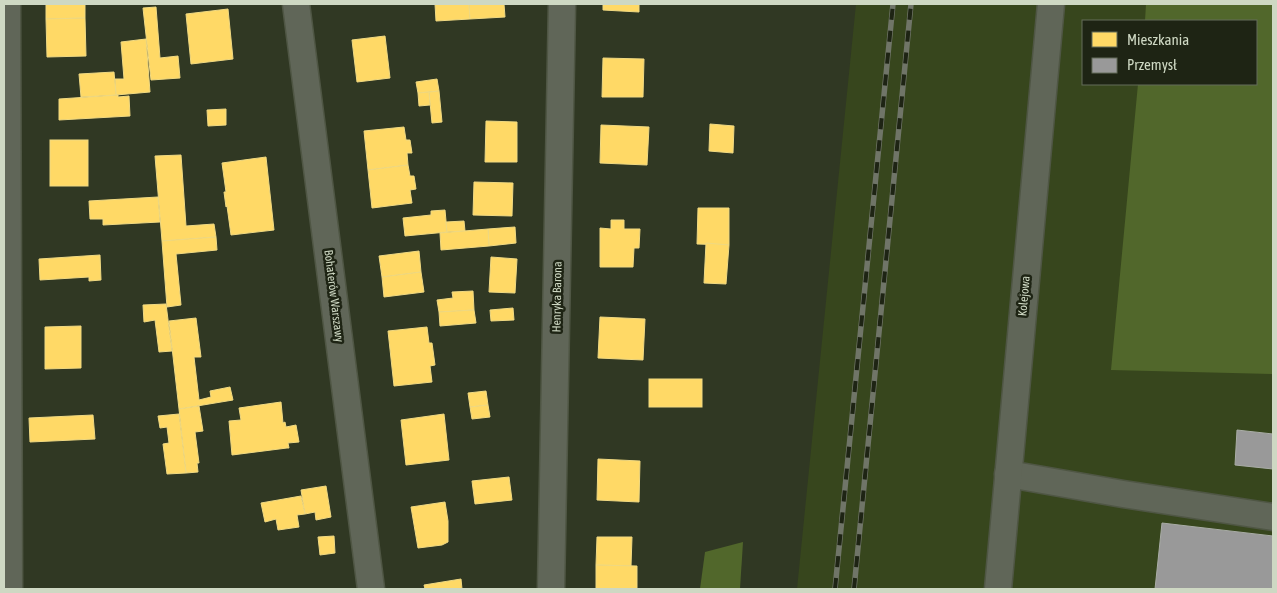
<svg xmlns="http://www.w3.org/2000/svg" width="1277" height="593" font-family="'Asap Condensed',sans-serif">
	<style>
		.built { fill: #37461d; fill-rule: evenodd }
		.forest { fill: #51672b }
		.homes { fill: #ffd966; stroke: #f0d982 }
		.industry { fill: #999; stroke: #a9aca6 }
		.lines { fill: none; stroke-linecap: round; stroke-linejoin: round }
		.minor-casing { stroke: #4f5644; stroke-width: 29 }
		.minor { stroke: #606658; stroke-width: 26 }
		.rail-casing { stroke: #707568; stroke-width: 5.5 }
		.rail { stroke: #1e2414; stroke-width: 4; stroke-dasharray: 11; stroke-linecap: butt }
		.labels { text-anchor: middle; dominant-baseline: central; stroke-width: 5; stroke-linejoin: round; paint-order: stroke }
		.street-label { font-size: 12px; fill: #ced8c3; stroke: #1e2414 }
	</style>
	<rect width="100%" height="100%" fill="#303823"/>
	<path class="built" d="M856 4H1273V589H797ZM1083 21H1256V84H1083Z"/>
	<g class="forest">
		<polygon points="1146,4 1273,4 1273,374 1111,370 1138,84 1256,84 1256,21 1145,21"/>
		<polygon points="743,542 740,589 700,589 705,552"/>
	</g>
	<g class="homes">
		<polygon points="46,4 85,4 85,18 46,19"/>
		<polygon points="435,4 469,4 470,19 436,21"/>
		<polygon points="469,4 504,4 505,17 470,19"/>
		<polygon points="603,4 639,4 639,12 603,10"/>
		<polygon points="156,7 160,58 178,56 180,78 151,80 143,8"/>
		<polygon points="228,9 233,59 191,64 186,14"/>
		<polygon points="85,18 86,56 47,57 46,19"/>
		<polygon points="385,36 390,78 357,82 352,40"/>
		<polygon points="146,39 150,92 116,95 115,79 124,79 121,42"/>
		<polygon points="603,58 644,59 643,97 602,97"/>
		<polygon points="114,72 116,95 81,97 79,74"/>
		<polygon points="437,79 439,91 418,93 416,82"/>
		<polygon points="439,91 442,122 432,123 429,92"/>
		<polygon points="429,92 430,105 419,106 418,93"/>
		<polygon points="118,95 118,97 129,96 130,116 59,120 59,99"/>
		<polygon points="226,109 226,125 208,126 207,110"/>
		<polygon points="486,121 517,122 517,162 485,162"/>
		<polygon points="710,124 734,126 733,153 709,151"/>
		<polygon points="601,125 649,127 647,165 600,163"/>
		<polygon points="404,127 406,140 410,140 412,153 407,153 408,165 368,170 364,131"/>
		<rect x="50" y="140" width="38" height="46"/>
		<polygon points="181,155 186,226 214,224 216,237 162,241 155,156"/>
		<polygon points="266,157 274,230 231,235 227,206 226,207 224,192 226,192 222,163"/>
		<polygon points="408,165 410,176 414,176 416,189 410,190 412,203 372,208 368,170"/>
		<polygon points="474,182 513,183 512,216 473,215"/>
		<polygon points="158,197 160,222 103,225 103,219 90,219 89,201"/>
		<polygon points="698,208 729,208 729,245 697,244"/>
		<polygon points="445,210 447,232 405,236 403,218 431,215 431,211"/>
		<polygon points="611,220 624,220 624,229 640,229 639,248 634,248 633,267 600,267 600,228 611,229"/>
		<polygon points="464,221 465,231 447,232 446,222"/>
		<polygon points="515,227 516,243 489,246 488,229"/>
		<polygon points="488,229 489,246 441,250 440,233"/>
		<polygon points="216,237 217,250 176,254 181,305 167,307 162,241"/>
		<polygon points="706,243 729,245 726,284 704,283"/>
		<polygon points="419,251 421,272 382,277 379,256"/>
		<polygon points="100,255 101,280 89,281 89,277 40,280 39,259"/>
		<polygon points="491,257 517,259 515,293 489,292"/>
		<polygon points="421,272 424,292 384,297 382,277"/>
		<polygon points="473,291 474,310 439,312 437,300 453,298 452,292"/>
		<polygon points="166,304 172,351 159,352 155,320 144,322 143,305"/>
		<polygon points="513,308 514,320 491,321 490,310"/>
		<polygon points="474,310 476,323 440,326 439,312"/>
		<polygon points="600,317 645,319 643,360 598,358"/>
		<polygon points="196,318 201,357 194,357 199,400 211,397 210,391 230,387 233,400 179,409 169,321"/>
		<polygon points="81,326 81,368 45,369 45,327"/>
		<polygon points="427,327 429,343 432,343 435,365 430,366 432,382 394,386 388,331"/>
		<rect x="649" y="379" width="53" height="28"/>
		<polygon points="486,391 488,405 470,407 468,393"/>
		<polygon points="281,402 283,423 285,422 286,427 296,425 299,442 288,443 289,448 287,448 232,455 229,421 241,420 239,408"/>
		<polygon points="488,405 490,417 472,419 470,407"/>
		<polygon points="199,406 203,431 195,432 199,463 197,463 198,472 186,473 179,409"/>
		<polygon points="179,414 186,473 167,474 163,444 169,443 167,427 160,428 158,416"/>
		<polygon points="444,414 449,460 406,465 401,420"/>
		<polygon points="93,415 95,439 30,442 29,418"/>
		<polygon points="598,459 640,461 639,502 597,500"/>
		<polygon points="509,477 512,500 475,504 472,481"/>
		<polygon points="326,486 331,517 316,520 315,512 305,514 301,490"/>
		<polygon points="301,496 305,514 297,515 299,527 278,530 276,519 265,522 261,503"/>
		<polygon points="445,502 448,521 448,542 442,545 418,548 411,507"/>
		<polygon points="334,536 335,553 320,555 318,537"/>
		<polygon points="597,537 632,537 631,566 596,565"/>
		<polygon points="596,565 637,566 637,589 596,589"/>
		<polygon points="461,579 462,589 425,589 424,585"/>
	</g>
	<g class="industry">
		<polygon points="1237,430 1273,434 1273,469 1235,465"/>
		<polygon points="1162,523 1273,536 1273,589 1155,589"/>
	</g>
	<g class="lines">
		<g class="minor-casing">
			<g id="minor">
				<polyline points="7,4 9,589"/>
				<polyline points="296,4 371,589"/>
				<polyline points="1008,474 1123,494 1273,517"/>
				<polyline points="551,589 562,4"/>
				<polyline points="998,589 1051,4"/>
			</g>
		</g>
		<use href="#minor" class="minor"/>
		<g class="rail-casing">
			<g id="rail">
				<polyline points="835,589 893,4"/>
				<polyline points="854,589 911,4"/>
			</g>
		</g>
		<use href="#rail" class="rail"/>
	</g>
	<g class="labels">
		<g class="street-label">
			<text transform="translate(334 296) rotate(83)">Bohaterów Warszawy</text>
			<text transform="translate(1024 296) rotate(-85)">Kolejowa</text>
			<text transform="translate(557 297) rotate(-89)">Henryka Barona</text>
		</g>
	</g>
	<rect width="1277" height="593" fill="none" stroke="#ced8c3" stroke-width="10"/>
	<rect x="1082" y="20" width="175" height="65" fill="#1e2414" stroke="#646c5a"/>
	<rect x="1092" y="32" width="25" height="15" fill="#ffd966" stroke="#646c5a"/>
	<text x="1127" y="45" font-size="15" fill="#ced8c3">Mieszkania</text>
	<rect x="1092" y="58" width="25" height="15" fill="#999999" stroke="#646c5a"/>
	<text x="1127" y="70" font-size="15" fill="#ced8c3">Przemysł</text>
</svg>
